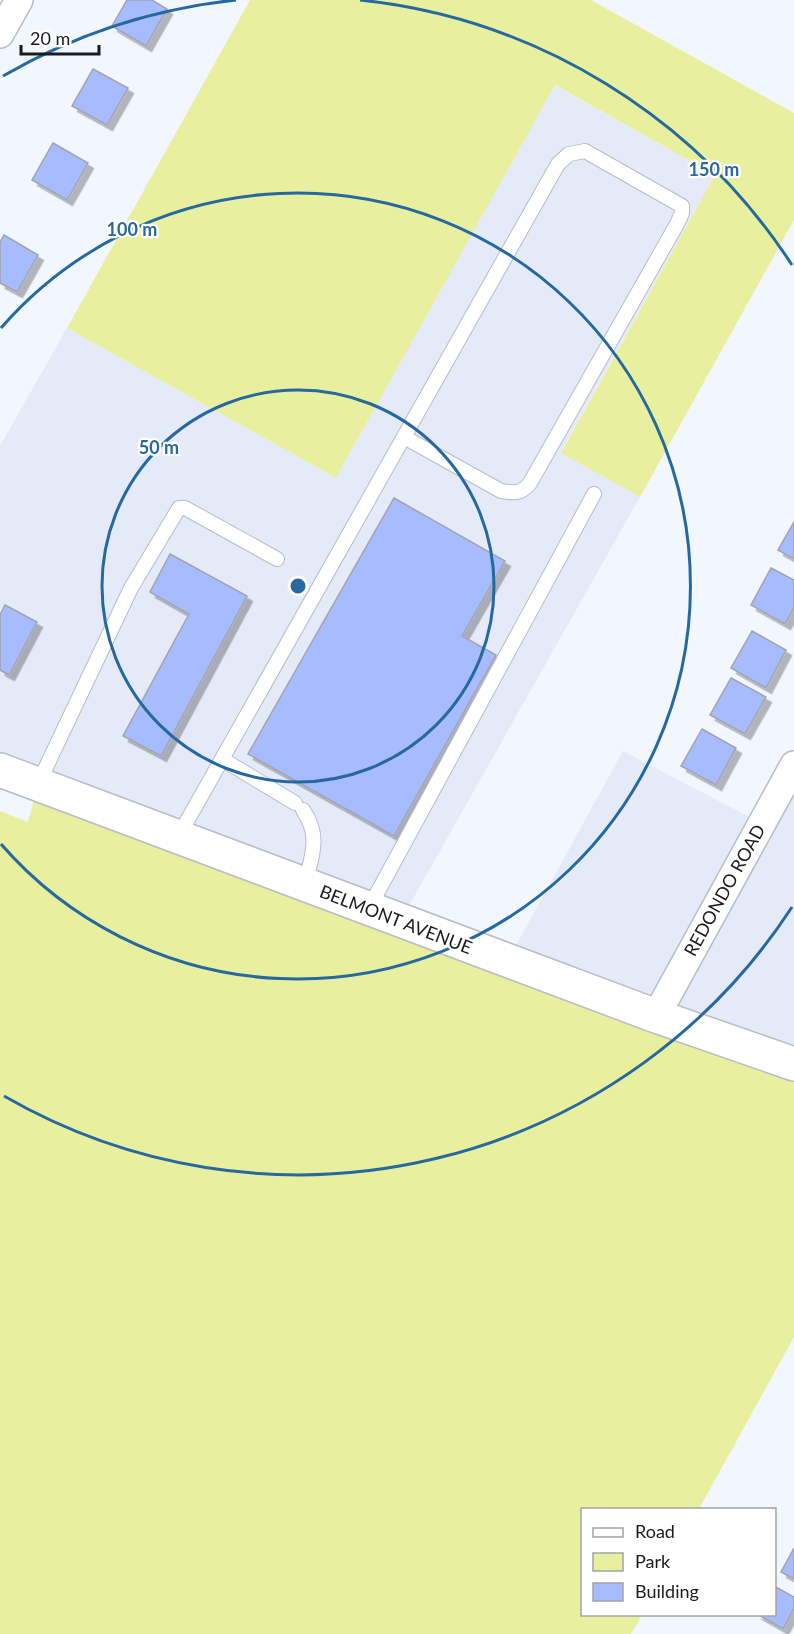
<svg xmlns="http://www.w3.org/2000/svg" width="794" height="1634" font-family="Lato,sans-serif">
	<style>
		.built { fill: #e5eaf9 }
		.green { fill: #e8f09f }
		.building { fill: #a7bcfe; stroke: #a1a4af; stroke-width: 1.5; filter: url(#shadow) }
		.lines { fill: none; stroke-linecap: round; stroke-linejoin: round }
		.service-casing { stroke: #b9bcc7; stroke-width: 16 }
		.minor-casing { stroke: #b9bcc7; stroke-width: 30 }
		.secondary-casing { stroke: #b9bcc7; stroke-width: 36 }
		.service { stroke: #fff; stroke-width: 14 }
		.minor { stroke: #fff; stroke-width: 27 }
		.secondary { stroke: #fff; stroke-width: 33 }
		.ring { fill: none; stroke: #27699f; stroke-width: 3 }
		.labels { text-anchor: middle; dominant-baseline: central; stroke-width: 4.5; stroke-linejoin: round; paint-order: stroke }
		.street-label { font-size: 18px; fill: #1a1b1f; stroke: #fff }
		.centre { fill: #27699f; stroke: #fff; stroke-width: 3 }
		.ring-label { font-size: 18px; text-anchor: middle; font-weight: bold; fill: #27699f; stroke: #fff; stroke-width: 4.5; stroke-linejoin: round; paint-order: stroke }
	</style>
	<defs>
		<filter id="shadow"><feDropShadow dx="5.5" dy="5.5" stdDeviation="0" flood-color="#0004"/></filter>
	</defs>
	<rect width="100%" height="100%" fill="#f2f6fe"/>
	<g class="built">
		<polygon points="554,85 715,175 561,452 640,497 401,920 0,770 0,446 67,328 336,478"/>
		<polygon points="623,751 761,823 794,786 794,1064 508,960"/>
	</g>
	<g class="green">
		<polygon points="250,0 591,0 794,113 794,220 640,497 561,453 715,175 555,85 336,478 67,328"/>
		<polygon points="38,784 794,1064 794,1337 699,1509 582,1510 582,1614 642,1615 631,1634 0,1634 0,811 28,822"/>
	</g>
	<g class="building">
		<polygon points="127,0 152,0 167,9 146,46 112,26"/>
		<polygon points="93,69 128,88 107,125 72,106"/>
		<polygon points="53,143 88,163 67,200 32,180"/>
		<polygon points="4,235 38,255 17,292 0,283 0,242"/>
		<polygon points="394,498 505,561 462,636 496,655 394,836 248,754"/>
		<polygon points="794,522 794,559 778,550"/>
		<polygon points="170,554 247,596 161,756 123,736 189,614 150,592"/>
		<polygon points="771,568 794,580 794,608 785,624 751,605"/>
		<polygon points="5,605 37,622 9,675 0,670 0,615"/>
		<polygon points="752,631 786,650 766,688 731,668"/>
		<polygon points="731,678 766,697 745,734 710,715"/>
		<polygon points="702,729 736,748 716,785 681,766"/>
		<polygon points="794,1548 794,1579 781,1572"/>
		<polygon points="774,1586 794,1597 794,1608 783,1629 757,1614 774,1614"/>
	</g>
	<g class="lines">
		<g class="service-casing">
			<g id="service">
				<polyline points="222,759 295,803"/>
				<polyline points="38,784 131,588 179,508 185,508 277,559"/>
				<path d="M303 810C321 836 312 856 305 884"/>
				<path d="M178 837C306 613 431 388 558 164L569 154 585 151 682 206V213L677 224 530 483C521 494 515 493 501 491L404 437"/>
				<polyline points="369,908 594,494"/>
			</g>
		</g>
		<g class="minor-casing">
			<g id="minor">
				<polyline points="0,34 19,0"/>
				<polyline points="656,1016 794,765"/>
			</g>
		</g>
		<g class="secondary-casing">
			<polyline id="secondary" points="0,770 656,1016 794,1064"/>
		</g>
		<use href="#service" class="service"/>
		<use href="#minor" class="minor"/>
		<use href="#secondary" class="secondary"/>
	</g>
	<g class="ring">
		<circle cx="298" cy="586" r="196"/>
		<path d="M1 328A393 393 0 1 1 1 844"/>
		<path d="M792 907A589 589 0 0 1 4 1096M3 76A589 589 0 0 1 236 0M360 0A589 589 0 0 1 792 265"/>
	</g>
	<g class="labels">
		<g class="street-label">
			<text transform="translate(724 890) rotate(-61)">REDONDO ROAD</text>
			<text transform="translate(396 919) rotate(21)">BELMONT AVENUE</text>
		</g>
	</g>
	<circle cx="298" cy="586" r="9" class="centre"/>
	<g class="ring-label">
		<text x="714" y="176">150 m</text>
		<text x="132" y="236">100 m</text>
		<text x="159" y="454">50 m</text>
	</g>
	<rect x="581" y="1508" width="195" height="108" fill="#ffffff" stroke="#a3a4a5" stroke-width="1.5"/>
	<rect x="593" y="1528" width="30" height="9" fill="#ffffff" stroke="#a3a4a5" stroke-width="1.5"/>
	<text x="635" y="1538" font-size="18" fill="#1a1b1f">Road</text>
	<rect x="593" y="1553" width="30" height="18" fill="#e8f09f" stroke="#a3a4a5" stroke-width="1.5"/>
	<text x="635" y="1568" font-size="18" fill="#1a1b1f">Park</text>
	<rect x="593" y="1583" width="30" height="18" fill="#a7bcfe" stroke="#a3a4a5" stroke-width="1.5"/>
	<text x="635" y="1598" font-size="18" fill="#1a1b1f">Building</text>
	<path d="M21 45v9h78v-9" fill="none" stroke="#1a1b1f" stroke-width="3"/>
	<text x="30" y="45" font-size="18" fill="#1a1b1f" stroke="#ffffff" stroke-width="4.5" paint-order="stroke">20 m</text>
</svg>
